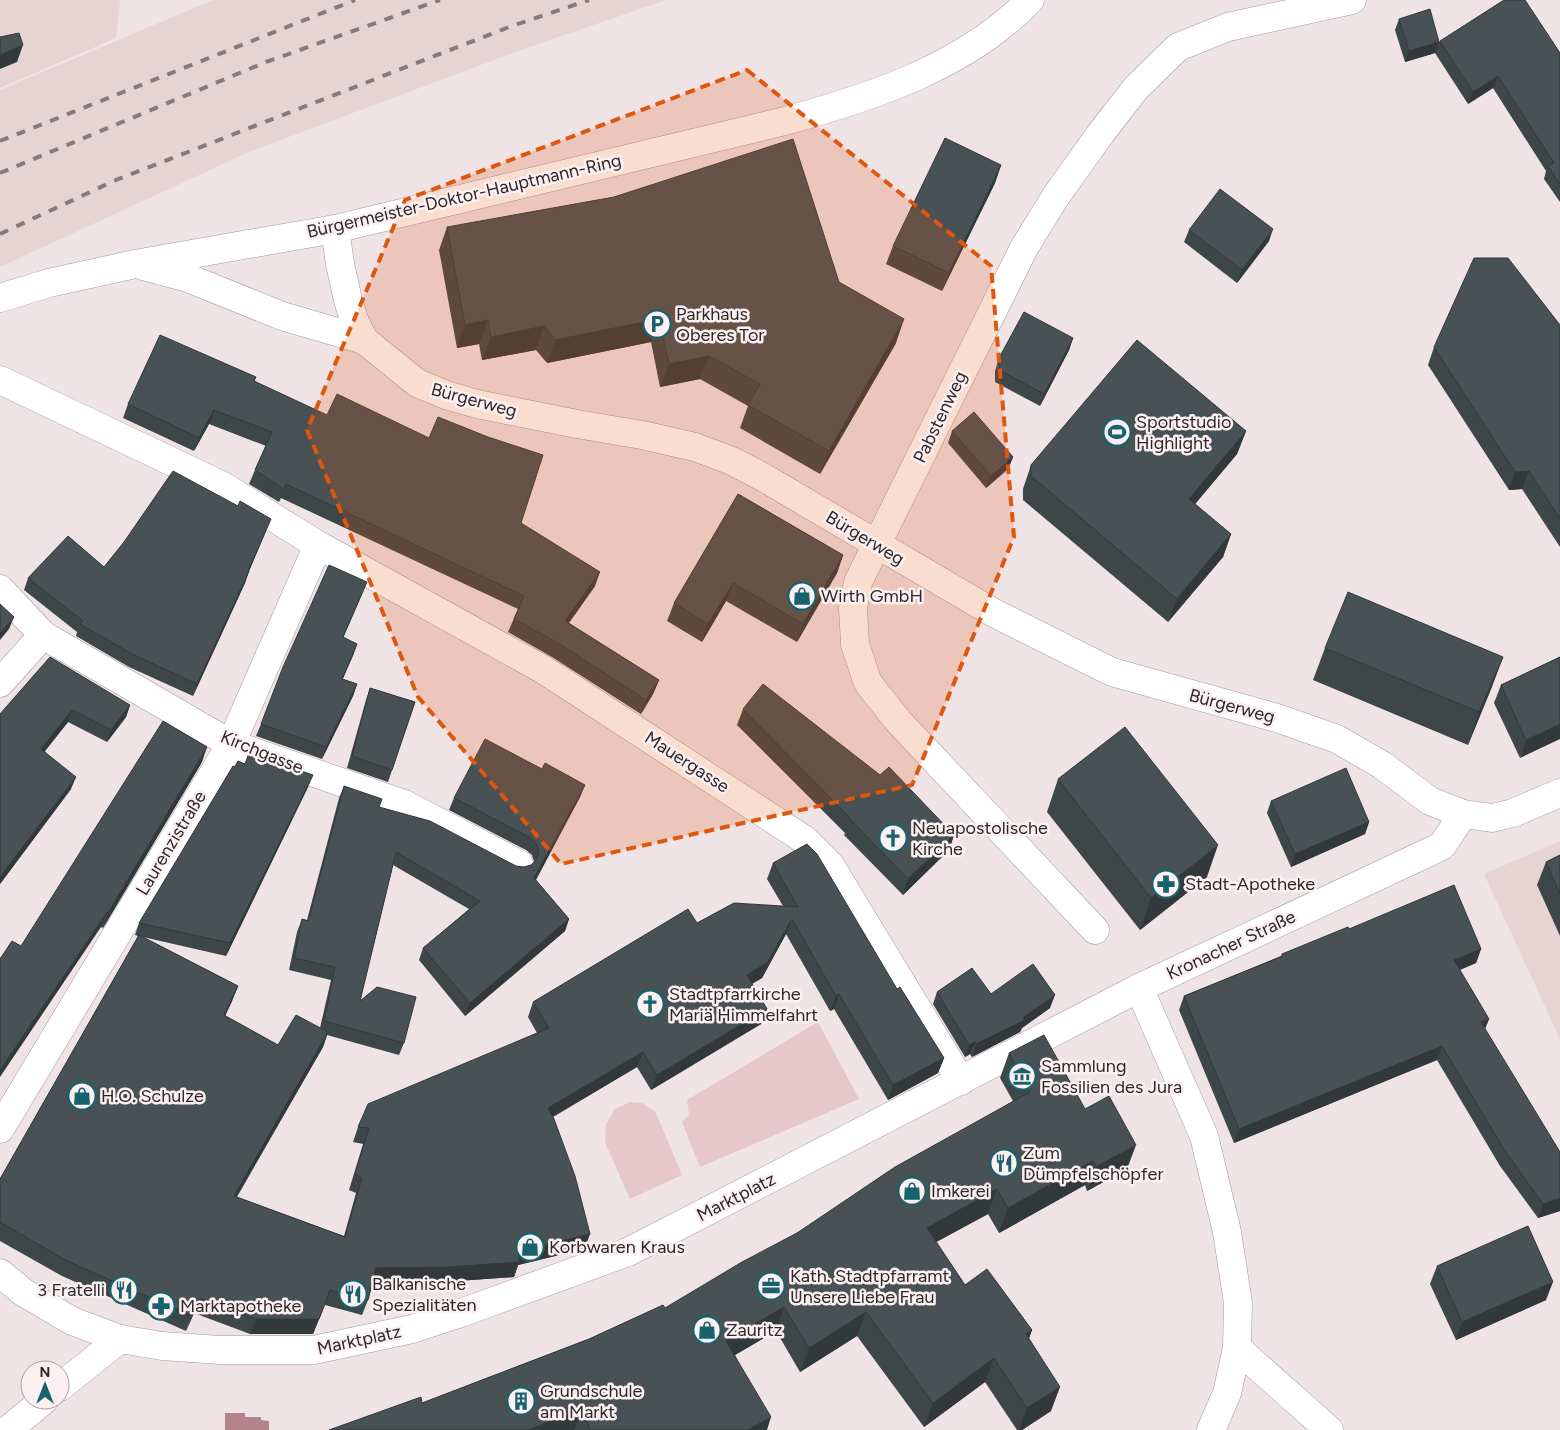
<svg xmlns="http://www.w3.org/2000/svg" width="1560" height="1430" font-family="Figtree,sans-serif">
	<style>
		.built { fill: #e6d3d4 }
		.green { fill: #e6c8cc }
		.water { fill: #b2838a }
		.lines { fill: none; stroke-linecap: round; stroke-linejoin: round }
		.minor-casing { stroke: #a69a9c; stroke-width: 29 }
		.minor { stroke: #fff; stroke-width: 28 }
		.rail { stroke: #837c7d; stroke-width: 4; stroke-dasharray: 9 9; stroke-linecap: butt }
		.wall { fill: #3e4748 }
		.shaded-wall { fill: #32393b }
		.building { fill: #485254; stroke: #32393b }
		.marked { fill: #df570d; fill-opacity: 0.2; stroke: #df570d; stroke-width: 4; stroke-dasharray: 10 6; stroke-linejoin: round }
		.labels { text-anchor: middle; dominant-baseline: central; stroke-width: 5; stroke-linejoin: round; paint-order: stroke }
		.street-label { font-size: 18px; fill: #2c2828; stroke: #fdf0f2 }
		.poi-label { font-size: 18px; fill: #2c2828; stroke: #fdf0f2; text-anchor: start }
	</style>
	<rect width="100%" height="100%" fill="#efe3e5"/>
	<g class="built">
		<polygon points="0,0 120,0 116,38 0,88"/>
		<polygon points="213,0 666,0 515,52 249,152 0,267 0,90"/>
		<polygon points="1560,841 1560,1039 1484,874"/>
	</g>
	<g class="green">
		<polygon points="818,1022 859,1099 700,1167 682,1122 689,1114 687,1100"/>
		<polygon points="630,1102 642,1103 655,1111 682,1175 630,1199 605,1142 606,1124 615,1109"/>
	</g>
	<polygon class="water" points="225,1413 245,1413 245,1417 261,1417 261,1420 269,1421 269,1430 225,1430"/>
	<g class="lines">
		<g class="minor-casing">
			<g id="minor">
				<polyline points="335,229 340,264 348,300 354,320 364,340 417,383 446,395 477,404 577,424 642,435 695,447 732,461 761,476 994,613 1112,672 1277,718 1337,739 1382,765 1430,801 1463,814 1492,818 1513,813 1560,793"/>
				<polyline points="143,266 188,278 282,316 364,340"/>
				<path d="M0 298 49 283 135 264 335 229 785 121C872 97 965 67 1030 0"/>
				<polyline points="0,380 223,486 318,545 544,670 805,840 830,865 961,1081"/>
				<polyline points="0,589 43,635 231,744 404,804 519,864"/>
				<polyline points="0,683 43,635"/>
				<polyline points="1095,930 899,722 868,683 855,644 853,608 858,582 1024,248 1056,196 1101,133 1136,88 1178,47 1228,27 1352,0"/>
				<polyline points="1139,988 1204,1136 1227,1232 1238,1303 1237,1348 1227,1393 1211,1430"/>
				<polyline points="0,1129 231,744 318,545"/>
				<polyline points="0,1273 23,1292 72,1321 120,1339 162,1346 220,1350 314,1350 412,1329 461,1313 628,1252 1139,988 1442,846 1463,814"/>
				<polyline points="1237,1348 1329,1430"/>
				<polyline points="60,1387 120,1339"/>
				<polyline points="8,1430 44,1400"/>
			</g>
		</g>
		<use href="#minor" class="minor"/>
		<g class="rail">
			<polyline points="0,141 355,0"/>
			<polyline points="0,173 266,62 440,0"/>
			<polyline points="0,234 116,180 509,27 589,0"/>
		</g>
	</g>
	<g class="wall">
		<polygon points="1399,19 1439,42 1440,41 1560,53 1560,202 1544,179 1546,171 1493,88 1468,104 1435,53 1405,62 1395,30"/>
		<polygon points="1001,165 995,183 942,291 886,264 893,246"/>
		<polygon points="447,227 839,282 896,343 820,474 740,428 748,406 700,379 660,387 651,342 547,363 536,350 482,360 479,344 457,348 439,250"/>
		<polygon points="1189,230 1269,241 1237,283 1184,242"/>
		<polygon points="1560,325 1560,547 1522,489 1509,490 1428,365 1434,347"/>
		<polygon points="1073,338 1069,350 1040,406 995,382 995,371 999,358"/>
		<polygon points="256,377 254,381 521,523 595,586 569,623 659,680 653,694 641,714 552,657 508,632 518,609 281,498 279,502 249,484 255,470 266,446 209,424 194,451 123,418 128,404"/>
		<polygon points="952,431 1013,457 1008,469 986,488 948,443"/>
		<polygon points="1246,431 1237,454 1195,504 1231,534 1223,557 1168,622 1023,500 1023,489 1031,465"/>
		<polygon points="738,494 843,555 837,573 797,642 726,601 702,642 667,621 674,603"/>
		<polygon points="266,531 249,571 245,583 193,696 129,667 76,636 77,632 24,590 28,578 104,567"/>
		<polygon points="362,594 343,638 357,644 343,679 357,684 353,696 322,759 256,736 261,724"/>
		<polygon points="1325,648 1503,657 1491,689 1468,745 1313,680"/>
		<polygon points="1560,657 1520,758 1494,703 1501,685"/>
		<polygon points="370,688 415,702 388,782 347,768 366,700"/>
		<polygon points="130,705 126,717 107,742 68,722 45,751 71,789 0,884 0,714"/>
		<polygon points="743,709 954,835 949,850 903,895 844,835 845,833 737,725"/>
		<polygon points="202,762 103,928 101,927 21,946"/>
		<polygon points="235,767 308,787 226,956 143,937 238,986 232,1001 225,1016 278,1045 320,1028 331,980 289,970 297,932 302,919 307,920 339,798 344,786 379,807 516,866 524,867 531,865 534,862 532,855 526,850 449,810 454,798 542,769 585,785 580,797 536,880 569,919 565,931 465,1016 419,960 423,948 469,909 393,865 360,1001 404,1043 399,1055 327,1035 323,1047 237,1197 344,1236 356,1193 349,1190 363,1144 353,1142 358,1127 537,1033 528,1017 533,1002 697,923 783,906 767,879 773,863 897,989 944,1058 938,1073 888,1100 834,1009 830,1011 786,934 762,978 752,984 767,1009 761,1024 651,1090 637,1067 553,1117 590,1234 584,1249 518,1265 514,1277 443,1282 372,1283 368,1300 362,1315 325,1305 313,1334 250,1334 194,1313 186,1331 62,1276 0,1241 0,1179 138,936 135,935 139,923"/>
		<polygon points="1058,779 1207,877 1140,930 1047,812"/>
		<polygon points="1271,801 1369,822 1365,834 1291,867 1267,813"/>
		<polygon points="1560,855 1560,936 1537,885 1546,862"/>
		<polygon points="1349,929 1481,949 1476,963 1460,970 1489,1019 1485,1029 1560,1211 1538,1218 1500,1166 1437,1060 1234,1143 1179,1010 1184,996 1281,956 1282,954"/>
		<polygon points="937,992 991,994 1050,1008 1022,1028 1020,1032 972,1057 970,1054 965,1057 933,1004"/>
		<polygon points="1009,1053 1085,1109 1127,1169 1087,1191 1085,1185 999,1233 988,1214 936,1242 965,1285 1032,1330 1029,1338 1051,1411 1022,1430 1017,1430 985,1382 924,1427 857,1336 800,1372 776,1331 735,1355 767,1430 329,1430 422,1403 589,1339 665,1308 797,1233 1013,1101 1000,1078"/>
		<polygon points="1437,1266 1546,1300 1456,1340 1430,1284"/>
	</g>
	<g class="shaded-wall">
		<polygon points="1439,42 1435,53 1405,62 1409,51"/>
		<polygon points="23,45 17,62 0,69 0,55"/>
		<polygon points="1498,76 1493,88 1468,104 1473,92"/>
		<polygon points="1001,165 995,183 942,291 949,273"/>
		<polygon points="1273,229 1269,241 1237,283 1242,270"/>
		<polygon points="659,319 651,342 547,363 555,340"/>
		<polygon points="904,319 896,343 820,474 829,451"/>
		<polygon points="488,320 479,344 457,348 465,325"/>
		<polygon points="544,326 536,350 482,360 491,337"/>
		<polygon points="1073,338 1069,350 1040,406 1044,394"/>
		<polygon points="709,356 700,379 660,387 669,364"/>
		<polygon points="214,410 209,424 194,451 199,438"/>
		<polygon points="1246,431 1237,454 1180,522 1189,499"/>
		<polygon points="1013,457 1008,469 986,488 991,476"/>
		<polygon points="1529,471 1522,489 1509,490 1515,472"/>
		<polygon points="271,519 266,531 244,583 248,571"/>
		<polygon points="1231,534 1223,557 1168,622 1177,599"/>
		<polygon points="843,555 837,573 797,642 803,624"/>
		<polygon points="249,571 245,583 193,696 197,684"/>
		<polygon points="600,572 595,586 560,635 565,621"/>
		<polygon points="733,583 726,601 702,642 708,624"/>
		<polygon points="14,617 9,629 0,640 0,633"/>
		<polygon points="357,644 353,656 337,691 342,679"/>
		<polygon points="1503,657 1491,689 1468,745 1479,712"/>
		<polygon points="659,680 653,694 641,714 646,700"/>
		<polygon points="357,684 353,696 322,759 326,747"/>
		<polygon points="130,705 126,717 107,742 111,730"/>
		<polygon points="72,710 68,722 37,761 41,749"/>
		<polygon points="1560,724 1560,739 1520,758 1526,740"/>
		<polygon points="207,747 202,762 103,928 108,913"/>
		<polygon points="313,775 308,787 226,956 230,943"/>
		<polygon points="76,777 71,789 0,884 0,877"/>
		<polygon points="585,785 580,797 530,890 534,878"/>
		<polygon points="1369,822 1365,834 1291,867 1295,854"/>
		<polygon points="954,835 949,850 903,895 908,879"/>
		<polygon points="1218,845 1207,877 1140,930 1151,898"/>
		<polygon points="107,912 101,927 0,1077 0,1070"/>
		<polygon points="569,919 565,931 465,1016 470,1003"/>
		<polygon points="792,919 786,934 762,978 741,990 747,975"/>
		<polygon points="1481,949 1476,963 1449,974 1454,960"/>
		<polygon points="238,986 232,1001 218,1031 224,1015"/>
		<polygon points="839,994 834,1009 830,1011 836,996"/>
		<polygon points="1055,995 1050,1008 1022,1028 1020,1032 972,1057 976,1044 1023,1018"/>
		<polygon points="767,1009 761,1024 651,1090 657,1075"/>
		<polygon points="1489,1019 1483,1033 1481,1022"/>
		<polygon points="328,1032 323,1047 228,1211 234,1196"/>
		<polygon points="975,1042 970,1054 965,1057 969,1045"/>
		<polygon points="1442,1046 1437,1060 1234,1143 1239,1129"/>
		<polygon points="643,1052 637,1067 542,1123 548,1108"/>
		<polygon points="944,1058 938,1073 888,1100 893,1085"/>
		<polygon points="1136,1145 1127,1169 1087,1191 1096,1167"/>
		<polygon points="1093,1161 1085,1185 999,1233 1008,1208"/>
		<polygon points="997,1189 988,1214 918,1252 927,1228"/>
		<polygon points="1560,1198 1560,1211 1538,1218 1543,1204"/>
		<polygon points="590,1234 584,1249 518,1265 514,1277 443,1282 371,1283 376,1268 519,1251"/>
		<polygon points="1553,1282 1546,1300 1456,1340 1462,1322"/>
		<polygon points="330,1290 313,1334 250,1334 256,1319"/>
		<polygon points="200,1298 194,1313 186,1331 192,1316"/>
		<polygon points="784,1307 776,1331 718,1365 726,1341"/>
		<polygon points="866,1312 857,1336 800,1372 809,1348"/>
		<polygon points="1032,1330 1023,1355 1026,1334"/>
		<polygon points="994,1358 985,1382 924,1427 933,1403"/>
		<polygon points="1060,1387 1051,1411 1022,1430 1019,1430 1027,1408"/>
		<polygon points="582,1409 574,1430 528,1430"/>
		<polygon points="771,1417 767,1430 748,1430"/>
	</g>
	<g class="building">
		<polygon points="1504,0 1525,0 1560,53 1560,184 1548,166 1554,163 1498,76 1473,92 1440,41"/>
		<polygon points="1430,9 1439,42 1409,51 1399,19"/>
		<polygon points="19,33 23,45 0,55 0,37"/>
		<polygon points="945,138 1001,165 949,273 893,246"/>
		<polygon points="793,139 839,282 904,319 829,451 748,405 760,384 709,356 669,364 659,319 555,340 544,326 491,337 488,320 465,325 447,227 614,197"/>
		<polygon points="1220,189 1273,229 1242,270 1189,230"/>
		<polygon points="1474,258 1508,258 1560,325 1560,519 1529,471 1515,472 1434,347"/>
		<polygon points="1024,312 1073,338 1044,394 999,370 999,358"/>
		<polygon points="160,335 256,377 254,381 327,415 337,394 429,438 438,417 488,437 543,455 521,523 600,572 565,621 659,680 646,700 558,643 514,619 524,596 286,484 284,489 255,470 272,432 214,410 199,438 128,404"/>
		<polygon points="1137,340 1246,431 1189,499 1231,534 1177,599 1031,476 1031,465"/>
		<polygon points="974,412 1013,457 991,476 952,431"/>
		<polygon points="173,471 238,506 240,501 271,519 248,571 249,571 197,684 134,655 80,624 83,621 28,578 68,536 104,567 124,542"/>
		<polygon points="738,494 843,555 803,624 733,583 708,624 674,603"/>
		<polygon points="329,565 367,582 343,637 357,644 342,679 357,684 326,747 261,724 283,667"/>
		<polygon points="1348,592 1503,657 1479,712 1325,648"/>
		<polygon points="0,604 14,617 0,633"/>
		<polygon points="50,657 130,705 111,730 72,710 41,749 76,777 0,877 0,714"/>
		<polygon points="1560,657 1560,724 1526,740 1501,685"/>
		<polygon points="763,684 880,775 889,767 954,835 908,879 850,819 851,819 743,709"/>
		<polygon points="370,688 415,702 392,770 352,756"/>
		<polygon points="163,721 207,747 108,913 107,912 0,1070 0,959 12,941 21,946"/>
		<polygon points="1125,727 1218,845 1151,898 1058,779"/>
		<polygon points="485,739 542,769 545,763 585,785 534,878 569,919 470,1003 423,948 480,901 396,852 360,1001 377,987 416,997 404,1043 324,1021 335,967 294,958 302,919 308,921 344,786 382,799 379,807 430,821 516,866 524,867 531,865 537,859 539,851 536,843 531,838 454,798"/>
		<polygon points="249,753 313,775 230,943 139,923 233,766 235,767 238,761 245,764"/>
		<polygon points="1346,768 1369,822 1295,854 1271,801"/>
		<polygon points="807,844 817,854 897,989 900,987 944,1058 893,1085 839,994 836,996 792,919 767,963 747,975 767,1009 657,1075 643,1052 548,1108 554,1119 575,1176 590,1234 519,1251 519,1262 448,1267 376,1268 368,1300 330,1290 319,1319 256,1319 200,1298 192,1316 67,1261 0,1222 0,1179 139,935 238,986 224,1015 278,1045 296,1015 328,1032 234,1196 345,1237 362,1178 355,1174 369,1128 358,1127 368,1104 549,1028 533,1002 688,909 697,923 734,903 798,907 773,863"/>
		<polygon points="1560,855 1560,894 1546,862"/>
		<polygon points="1454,885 1481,949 1454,960 1489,1019 1481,1022 1560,1152 1560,1198 1543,1204 1505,1151 1442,1046 1239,1129 1184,996 1283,956 1282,954 1348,927 1349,929"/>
		<polygon points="1033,964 1055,995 1023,1018 1025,1020 976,1044 975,1042 969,1045 937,992 972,968 991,994"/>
		<polygon points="1044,1035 1085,1109 1109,1096 1136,1145 1096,1167 1093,1161 1008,1208 997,1189 927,1228 965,1285 987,1269 1032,1330 1026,1334 1060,1387 1027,1408 994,1358 933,1403 866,1312 809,1348 784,1307 726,1341 771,1417 748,1430 590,1430 582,1409 528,1430 329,1430 421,1397 422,1403 589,1339 663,1305 665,1308 742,1262 797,1233 895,1167 1030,1092 1009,1053"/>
		<polygon points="1528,1226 1553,1282 1462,1322 1437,1266"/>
	</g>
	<path class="marked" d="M747 70 991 266 1014 537 912 785 561 864 418 697 307 430 405 200Z"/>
	<defs>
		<g id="parking-ring" transform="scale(1.4375)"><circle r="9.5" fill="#fdf0f2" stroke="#16636d" stroke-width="1.5"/><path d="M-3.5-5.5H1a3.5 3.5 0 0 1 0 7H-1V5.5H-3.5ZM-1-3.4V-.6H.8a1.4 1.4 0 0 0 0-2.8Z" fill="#16636d"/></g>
		<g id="stadium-ring" transform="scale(1.4375)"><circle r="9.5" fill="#fdf0f2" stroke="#16636d" stroke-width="1.5"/><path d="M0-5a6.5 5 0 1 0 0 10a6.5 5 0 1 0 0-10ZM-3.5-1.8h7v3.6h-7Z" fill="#16636d"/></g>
		<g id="shop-ring" transform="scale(1.4375)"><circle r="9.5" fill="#fdf0f2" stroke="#16636d" stroke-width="1.5"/><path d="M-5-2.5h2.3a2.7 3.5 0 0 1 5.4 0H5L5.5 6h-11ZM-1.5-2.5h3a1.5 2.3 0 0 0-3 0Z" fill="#16636d"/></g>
		<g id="church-ring" transform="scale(1.4375)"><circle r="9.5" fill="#fdf0f2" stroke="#16636d" stroke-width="1.5"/><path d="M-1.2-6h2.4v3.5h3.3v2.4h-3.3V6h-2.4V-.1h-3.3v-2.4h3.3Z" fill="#16636d"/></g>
		<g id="pharmacy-ring" transform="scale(1.4375)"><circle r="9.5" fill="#fdf0f2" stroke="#16636d" stroke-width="1.5"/><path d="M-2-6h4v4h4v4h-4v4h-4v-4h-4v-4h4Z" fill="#16636d"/></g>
		<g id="museum-ring" transform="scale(1.4375)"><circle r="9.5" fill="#fdf0f2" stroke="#16636d" stroke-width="1.5"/><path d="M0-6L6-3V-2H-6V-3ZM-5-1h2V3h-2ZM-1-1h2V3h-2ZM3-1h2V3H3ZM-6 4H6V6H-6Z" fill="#16636d"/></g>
		<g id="restaurant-ring" transform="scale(1.4375)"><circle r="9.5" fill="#fdf0f2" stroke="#16636d" stroke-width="1.5"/><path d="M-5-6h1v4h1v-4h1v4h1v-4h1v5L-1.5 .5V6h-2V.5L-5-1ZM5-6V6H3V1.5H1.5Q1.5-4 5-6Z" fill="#16636d"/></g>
		<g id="office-ring" transform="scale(1.4375)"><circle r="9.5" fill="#fdf0f2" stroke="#16636d" stroke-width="1.5"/><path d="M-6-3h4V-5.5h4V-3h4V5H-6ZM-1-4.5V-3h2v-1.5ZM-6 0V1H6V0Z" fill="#16636d"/></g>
		<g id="building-ring" transform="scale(1.4375)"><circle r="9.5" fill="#fdf0f2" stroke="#16636d" stroke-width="1.5"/><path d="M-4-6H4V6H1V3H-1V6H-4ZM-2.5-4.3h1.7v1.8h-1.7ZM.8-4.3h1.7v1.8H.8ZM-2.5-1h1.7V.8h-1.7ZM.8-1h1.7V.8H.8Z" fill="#16636d"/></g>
	</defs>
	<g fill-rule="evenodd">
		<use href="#parking-ring" x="657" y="324"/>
		<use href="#stadium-ring" x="1117" y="432"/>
		<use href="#shop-ring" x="802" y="596"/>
		<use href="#church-ring" x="893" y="838"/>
		<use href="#pharmacy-ring" x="1166" y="884"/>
		<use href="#church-ring" x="650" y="1004"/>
		<use href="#museum-ring" x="1022" y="1076"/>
		<use href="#shop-ring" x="82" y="1096"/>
		<use href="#restaurant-ring" x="1004" y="1163"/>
		<use href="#shop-ring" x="912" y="1191"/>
		<use href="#shop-ring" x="530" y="1247"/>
		<use href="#office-ring" x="771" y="1286"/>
		<use href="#restaurant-ring" x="124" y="1290"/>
		<use href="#restaurant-ring" x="353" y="1294"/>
		<use href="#pharmacy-ring" x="161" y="1306"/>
		<use href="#shop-ring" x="707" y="1330"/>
		<use href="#building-ring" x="521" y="1401"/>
	</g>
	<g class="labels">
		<g class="street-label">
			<text transform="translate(464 196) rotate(-13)">Bürgermeister-Doktor-Hauptmann-Ring</text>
			<text transform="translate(474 400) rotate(15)">Bürgerweg</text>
			<text transform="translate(940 417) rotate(-64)">Pabstenweg</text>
			<text transform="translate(865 538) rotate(31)">Bürgerweg</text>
			<text transform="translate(1232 706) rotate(15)">Bürgerweg</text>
			<text transform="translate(262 752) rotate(22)">Kirchgasse</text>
			<text transform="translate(687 762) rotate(33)">Mauergasse</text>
			<text transform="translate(171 843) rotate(-59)">Laurenzistraße</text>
			<text transform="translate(1231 945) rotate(-25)">Kronacher Straße</text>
			<text transform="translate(736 1197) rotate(-27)">Marktplatz</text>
			<text transform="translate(359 1340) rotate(-12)">Marktplatz</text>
		</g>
		<g class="poi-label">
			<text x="676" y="314">Parkhaus<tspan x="676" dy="21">Oberes Tor</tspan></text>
			<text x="1136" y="422">Sportstudio<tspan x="1136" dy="21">Highlight</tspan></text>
			<text x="821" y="596">Wirth GmbH</text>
			<text x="912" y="828">Neuapostolische<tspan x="912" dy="21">Kirche</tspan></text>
			<text x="1185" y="884">Stadt-Apotheke</text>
			<text x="669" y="994">Stadtpfarrkirche<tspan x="669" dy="21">Mariä Himmelfahrt</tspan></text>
			<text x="1041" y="1066">Sammlung<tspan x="1041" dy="21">Fossilien des Jura</tspan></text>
			<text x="101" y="1096">H.O. Schulze</text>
			<text x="1023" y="1153">Zum<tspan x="1023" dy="21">Dümpfelschöpfer</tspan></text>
			<text x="931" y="1191">Imkerei</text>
			<text x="549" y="1247">Korbwaren Kraus</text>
			<text x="790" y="1276">Kath. Stadtpfarramt<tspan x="790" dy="21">Unsere Liebe Frau</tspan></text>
			<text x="372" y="1284">Balkanische<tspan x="372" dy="21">Spezialitäten</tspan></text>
			<text x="105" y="1290" text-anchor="end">3 Fratelli</text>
			<text x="180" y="1306">Marktapotheke</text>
			<text x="726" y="1330">Zauritz</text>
			<text x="540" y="1391">Grundschule<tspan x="540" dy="21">am Markt</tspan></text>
		</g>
	</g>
	<g transform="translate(45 1385)"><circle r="24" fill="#fdf0f2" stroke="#a9a0a1"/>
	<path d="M0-4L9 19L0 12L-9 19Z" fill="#16636d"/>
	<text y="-8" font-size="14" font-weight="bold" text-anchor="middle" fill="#2c2828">N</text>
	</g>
</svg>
